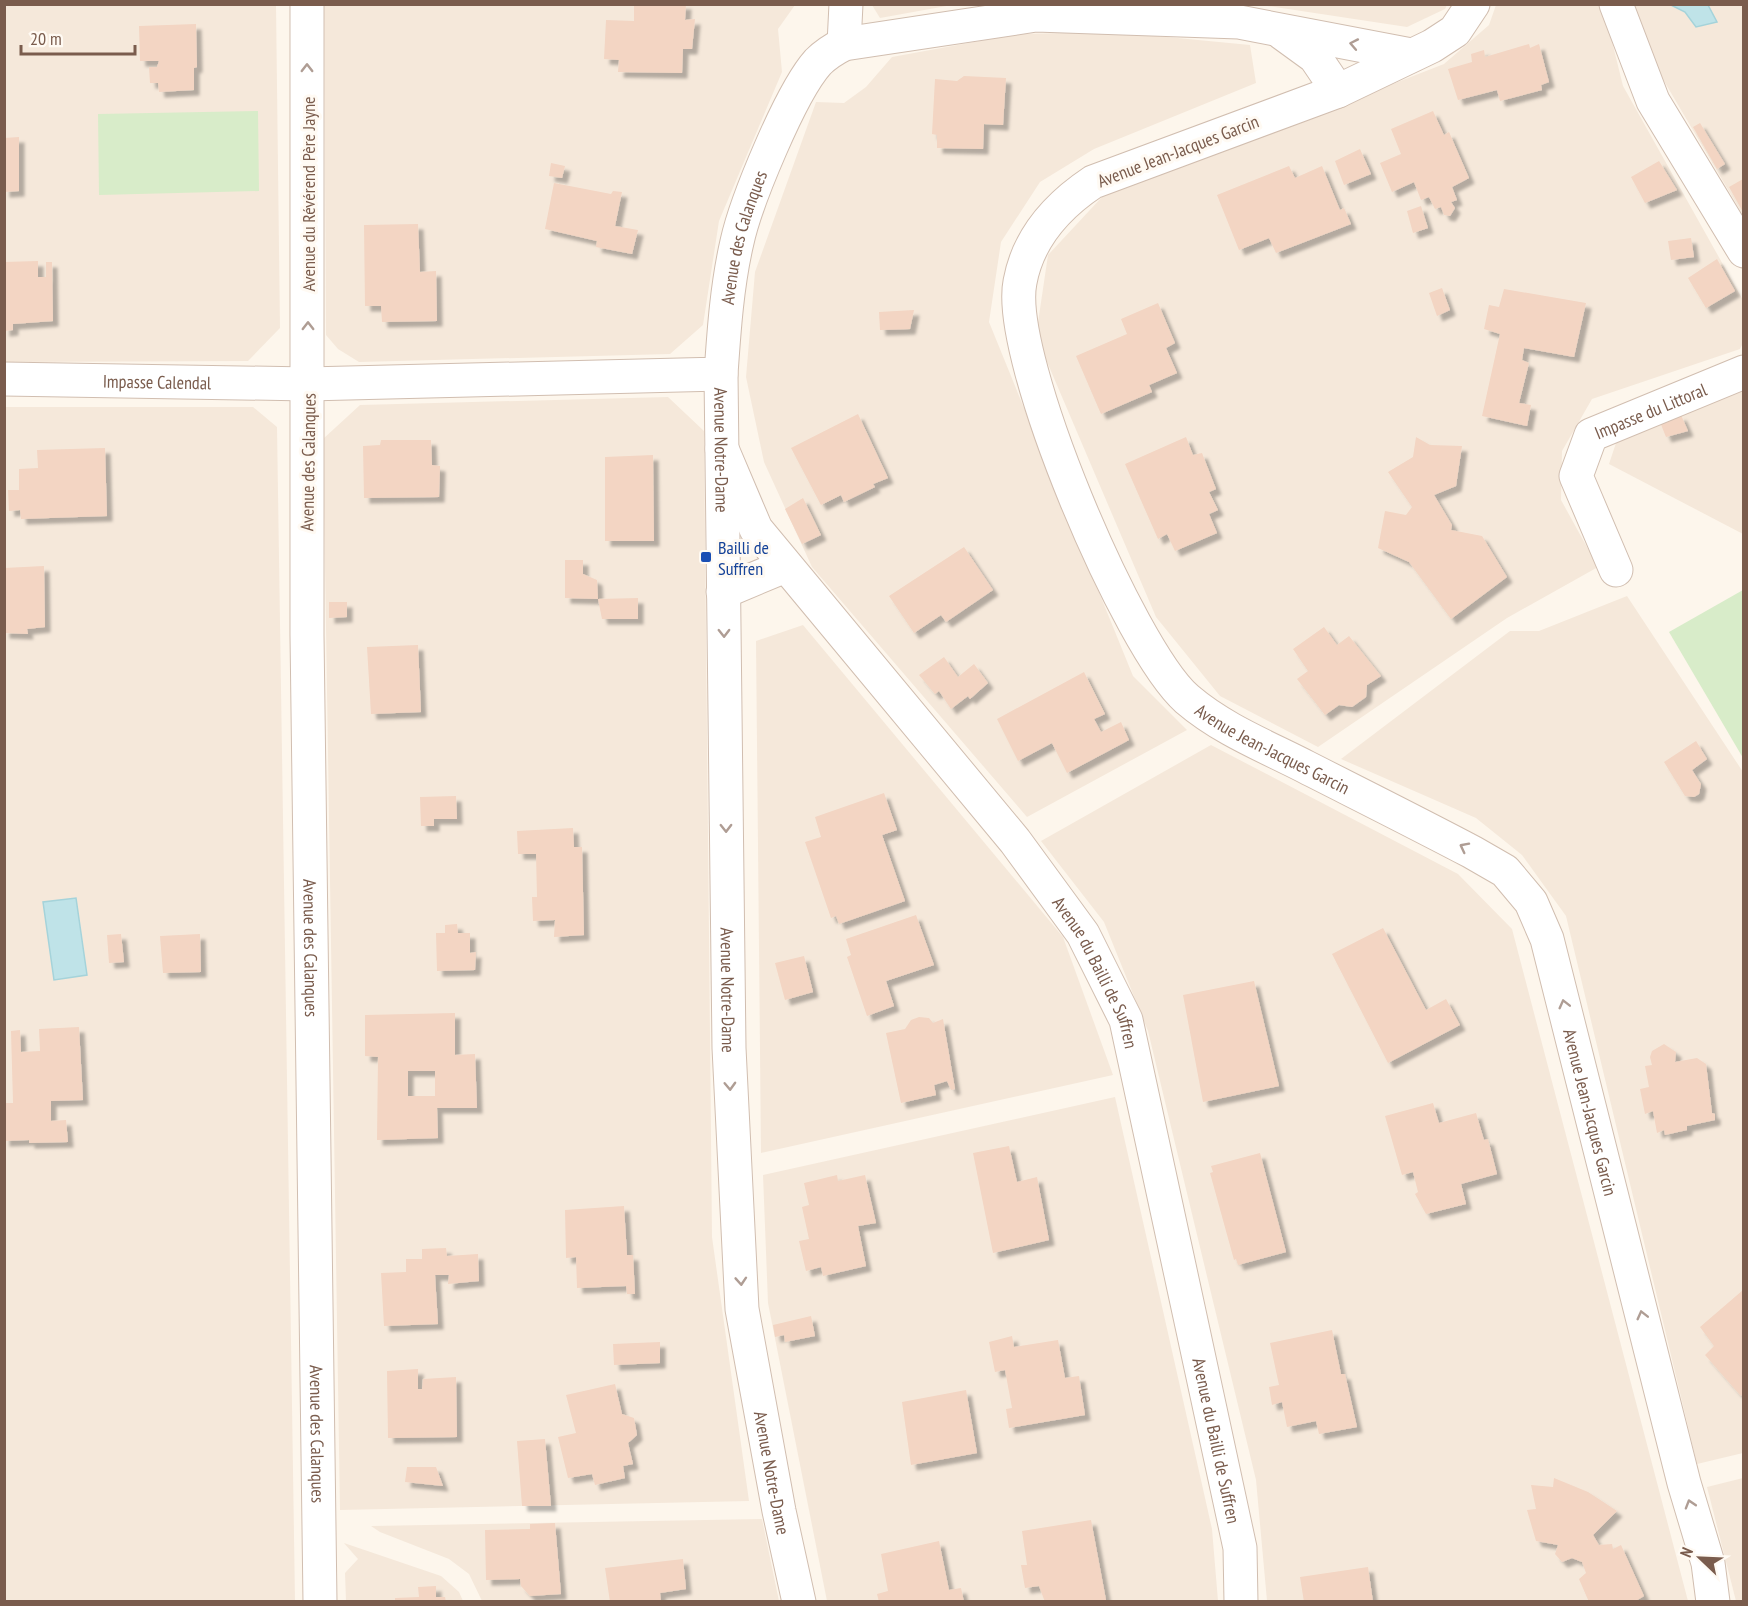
<svg xmlns="http://www.w3.org/2000/svg" width="1748" height="1606" font-family="'PT Sans Narrow',sans-serif">
	<style>
		.residential { fill: #f5e8da }
		.green { fill: #d8ecc9 }
		.water { fill: #bfe3e8; stroke: #a5d3da; stroke-width: 1.5 }
		.building { fill: #f3d5c3; fill-rule: evenodd; filter: url(#shadow) }
		.lines { fill: none; stroke-linecap: round; stroke-linejoin: round }
		.minor-casing { stroke: #d1beb0; stroke-width: 35 }
		.minor { stroke: #fff; stroke-width: 33 }
		.oneway { stroke: #af9d94 }
		.transit-dot { fill: #1a4fb4; stroke: #fffaf3; stroke-width: 2 }
		.labels { text-anchor: middle; dominant-baseline: central; stroke-width: 6; stroke-linejoin: round; paint-order: stroke }
		.street-label { font-size: 18px; fill: #7a5c4d; stroke: #fffaf3 }
		.transit-label { font-size: 18px; fill: #164399; stroke: #fffaf3; text-anchor: start }
	</style>
	<defs>
		<filter id="shadow"><feDropShadow dx="5.5" dy="5.5" stdDeviation="1.5" flood-color="#0004"/></filter>
	</defs>
	<rect width="100%" height="100%" fill="#fdf6ec"/>
	<g class="residential">
		<polygon points="4,5 276,5 280,328 248,361 5,362"/>
		<polygon points="324,5 795,5 778,29 782,72 719,221 703,325 670,354 359,362 338,349 326,335"/>
		<polygon points="872,5 872,4 952,5 880,18"/>
		<polygon points="1261,5 1447,5 1445,9 1407,27"/>
		<polygon points="1496,5 1603,5 1623,86 1744,302 1743,343 1740,349 1592,399 1562,451 1561,500 1598,567 1507,618 1318,747 1220,696 1156,617 1036,336 1048,255 1102,197 1444,64 1489,25"/>
		<polygon points="1631,5 1743,5 1743,215 1641,42"/>
		<polygon points="1115,32 1250,45 1256,83 1094,149 1040,182 1001,242 989,322 1133,676 1187,730 1027,817 812,567 764,462 746,377 755,272 816,102 844,103 866,87 892,57 1018,34"/>
		<polygon points="1743,389 1743,534 1609,464 1617,440"/>
		<polygon points="668,397 704,431 712,1237 749,1501 340,1510 323,439 360,405"/>
		<polygon points="5,407 253,407 277,427 295,1601 5,1602"/>
		<polygon points="1627,596 1743,772 1743,1453 1697,1464 1566,916 1522,855 1476,818 1341,759 1510,631 1539,631"/>
		<polygon points="803,625 1063,937 1113,1075 761,1153 756,641"/>
		<polygon points="1211,745 1458,874 1512,929 1688,1601 1267,1601 1256,1480 1148,1031 1104,922 1041,841"/>
		<polygon points="1115,1097 1212,1529 1218,1601 827,1601 768,1303 763,1175"/>
		<polygon points="1743,1478 1743,1601 1736,1601 1707,1487"/>
		<polygon points="762,1519 779,1601 482,1601 469,1574 449,1559 380,1532 371,1526"/>
		<polygon points="344,1543 441,1576 459,1592 463,1601 346,1601 345,1573 358,1559"/>
	</g>
	<g class="green">
		<polygon points="258,111 259,191 99,195 98,114"/>
		<polygon points="1743,590 1743,758 1669,632"/>
	</g>
	<g class="water">
		<polygon points="1671,5 1708,5 1717,22 1696,27 1685,12"/>
		<polygon points="76,898 87,975 54,980 43,902"/>
	</g>
	<g class="building">
		<polygon points="634,4 686,4 685,20 695,19 692,49 683,49 682,73 618,72 619,60 604,59 606,20 634,21"/>
		<polygon points="196,24 197,67 194,68 194,90 159,92 158,83 150,83 149,67 157,67 159,61 140,61 139,26"/>
		<polygon points="1529,44 1530,48 1539,44 1549,82 1541,85 1542,90 1500,101 1497,90 1458,100 1448,69 1472,62 1471,54 1484,50 1485,57"/>
		<polygon points="964,76 1006,78 1003,125 984,124 983,149 937,148 937,135 932,134 935,79 957,81"/>
		<polygon points="1433,111 1444,135 1449,132 1469,178 1452,187 1457,200 1451,202 1455,208 1450,216 1444,215 1441,207 1435,209 1429,197 1421,200 1414,182 1392,192 1380,163 1401,154 1391,129"/>
		<polygon points="1700,123 1725,164 1717,169 1693,127"/>
		<polygon points="19,137 19,191 4,192 4,138"/>
		<polygon points="1360,149 1371,174 1344,185 1335,161"/>
		<polygon points="1659,161 1677,190 1645,203 1631,177"/>
		<polygon points="551,163 565,166 562,178 549,176"/>
		<polygon points="1289,166 1295,178 1322,166 1340,210 1344,208 1351,224 1276,253 1269,238 1239,250 1217,195"/>
		<polygon points="1743,179 1743,212 1729,187"/>
		<polygon points="554,183 611,194 613,191 622,192 615,226 638,230 632,254 596,247 597,241 545,229"/>
		<polygon points="1421,206 1428,228 1413,233 1407,211"/>
		<polygon points="418,224 420,272 436,271 437,321 382,322 381,306 365,306 364,225"/>
		<polygon points="1691,238 1694,257 1671,260 1668,241"/>
		<polygon points="1717,259 1735,291 1706,308 1688,278"/>
		<polygon points="38,261 38,277 46,277 46,262 52,262 53,321 13,324 13,330 4,331 4,262"/>
		<polygon points="1442,288 1450,310 1437,316 1429,293"/>
		<polygon points="1504,289 1586,303 1574,357 1524,348 1522,360 1529,363 1519,403 1531,405 1527,426 1482,416 1500,334 1484,329 1489,305 1499,307"/>
		<polygon points="1158,303 1175,343 1166,348 1177,373 1149,385 1152,392 1101,414 1076,356 1127,334 1121,319"/>
		<polygon points="914,310 910,329 880,330 879,312"/>
		<polygon points="858,414 888,478 873,484 875,487 844,502 841,495 821,505 791,448"/>
		<polygon points="1681,415 1688,431 1666,437 1660,422"/>
		<polygon points="1186,437 1193,455 1202,453 1216,489 1209,492 1218,510 1209,514 1217,533 1175,551 1167,534 1158,539 1125,464"/>
		<polygon points="1416,437 1430,445 1462,446 1456,486 1434,495 1452,525 1451,530 1482,536 1507,577 1451,619 1409,562 1378,548 1385,511 1406,515 1412,507 1388,472 1413,457"/>
		<polygon points="381,440 431,440 432,465 440,466 439,497 364,498 363,446 380,445"/>
		<polygon points="105,448 107,516 21,519 20,510 9,511 8,490 19,490 19,469 38,468 37,450"/>
		<polygon points="653,455 654,541 605,541 605,457"/>
		<polygon points="803,498 821,535 802,544 785,509"/>
		<polygon points="964,547 993,590 946,622 941,615 914,633 889,596"/>
		<polygon points="565,560 583,560 583,574 597,580 598,599 565,598"/>
		<polygon points="44,566 45,627 27,629 28,634 4,633 4,568"/>
		<polygon points="638,598 638,619 602,619 598,599"/>
		<polygon points="329,602 347,602 347,617 329,618"/>
		<polygon points="1324,627 1337,645 1349,636 1381,676 1367,685 1366,697 1352,707 1339,705 1325,715 1297,679 1308,671 1293,649"/>
		<polygon points="418,645 421,712 371,714 367,647"/>
		<polygon points="944,657 958,677 974,664 988,683 970,699 968,696 951,709 939,691 935,694 919,675"/>
		<polygon points="1084,672 1105,714 1094,719 1101,732 1121,722 1129,740 1067,773 1052,743 1018,761 997,719"/>
		<polygon points="1696,741 1707,759 1692,770 1701,784 1699,794 1694,797 1685,796 1664,762"/>
		<polygon points="884,793 897,830 882,835 905,901 839,924 836,916 831,918 805,842 821,837 815,817"/>
		<polygon points="456,796 457,819 434,819 434,826 421,826 420,797"/>
		<polygon points="573,828 574,847 582,847 584,935 554,937 555,920 533,921 532,897 537,897 536,854 518,854 517,831"/>
		<polygon points="916,915 934,965 886,981 894,1006 867,1016 847,957 851,955 846,939"/>
		<polygon points="457,924 458,933 470,933 470,953 476,952 475,970 437,971 436,933 445,933 445,925"/>
		<polygon points="1383,928 1426,1010 1446,999 1460,1025 1388,1063 1332,954"/>
		<polygon points="121,934 124,962 109,963 107,935"/>
		<polygon points="200,934 201,972 163,973 160,936"/>
		<polygon points="804,956 813,992 785,1000 775,963"/>
		<polygon points="1254,981 1279,1086 1203,1102 1183,995"/>
		<path d="M455 1013V1055L475 1054 477 1108H437L438 1138 377 1140 378 1057 365 1056V1015ZM408 1071H435V1096H408Z"/>
		<polygon points="919,1017 929,1018 933,1023 943,1019 955,1089 951,1090 947,1081 934,1085 936,1095 901,1103 886,1033 905,1029 911,1020"/>
		<polygon points="79,1027 83,1100 51,1101 51,1121 66,1120 68,1142 29,1143 29,1140 4,1141 4,1103 13,1103 11,1031 20,1030 21,1052 40,1051 39,1029"/>
		<polygon points="1664,1044 1676,1052 1675,1062 1697,1058 1706,1064 1712,1113 1715,1114 1715,1120 1687,1126 1687,1130 1665,1135 1664,1130 1657,1133 1653,1111 1645,1114 1640,1089 1649,1087 1645,1066 1652,1065 1650,1057 1652,1051"/>
		<polygon points="1433,1103 1439,1123 1476,1113 1484,1140 1488,1139 1497,1174 1461,1184 1466,1204 1426,1214 1415,1194 1418,1192 1413,1172 1402,1175 1385,1116"/>
		<polygon points="1009,1146 1017,1182 1037,1177 1049,1240 993,1253 973,1153"/>
		<polygon points="1260,1153 1286,1252 1238,1265 1236,1259 1234,1260 1210,1173 1213,1172 1211,1166"/>
		<polygon points="837,1175 838,1181 865,1175 876,1223 858,1226 866,1266 823,1276 821,1267 806,1271 799,1241 809,1239 802,1207 809,1205 804,1183"/>
		<polygon points="624,1206 627,1255 633,1255 635,1294 627,1294 626,1286 577,1288 576,1257 566,1258 565,1210"/>
		<polygon points="446,1248 447,1256 478,1254 479,1281 448,1284 449,1275 435,1275 438,1324 384,1326 381,1273 406,1272 406,1259 422,1259 422,1249"/>
		<polygon points="1743,1290 1743,1396 1740,1395 1705,1355 1714,1346 1700,1327"/>
		<polygon points="811,1316 815,1336 785,1342 784,1335 775,1337 773,1325"/>
		<polygon points="1332,1330 1341,1374 1345,1374 1357,1427 1319,1434 1316,1421 1287,1427 1282,1402 1272,1405 1269,1387 1279,1385 1270,1343"/>
		<polygon points="1012,1336 1014,1347 1058,1340 1065,1378 1079,1376 1085,1415 1009,1428 1006,1409 1012,1408 1005,1370 995,1372 989,1342"/>
		<polygon points="660,1342 660,1363 614,1365 613,1344"/>
		<polygon points="418,1369 418,1389 422,1389 423,1379 456,1377 457,1437 388,1438 387,1371"/>
		<polygon points="615,1384 622,1414 634,1418 637,1435 628,1443 633,1464 623,1466 625,1478 595,1485 592,1474 568,1478 558,1437 576,1433 566,1395"/>
		<polygon points="966,1390 977,1453 911,1465 902,1402"/>
		<polygon points="545,1439 551,1506 522,1506 517,1441"/>
		<polygon points="407,1467 436,1467 443,1486 405,1482"/>
		<polygon points="1554,1478 1588,1492 1617,1511 1593,1535 1599,1545 1612,1544 1613,1549 1621,1545 1644,1596 1634,1602 1589,1602 1579,1579 1586,1573 1582,1562 1572,1558 1562,1562 1555,1554 1558,1545 1536,1541 1527,1510 1536,1509 1531,1485 1553,1487"/>
		<polygon points="1091,1520 1106,1600 1045,1602 1039,1586 1025,1588 1021,1565 1027,1565 1022,1531"/>
		<polygon points="555,1523 561,1594 530,1596 521,1586 520,1579 486,1580 485,1530 530,1529 530,1524"/>
		<polygon points="939,1541 949,1590 961,1588 964,1602 879,1602 877,1594 888,1591 881,1554"/>
		<polygon points="683,1559 686,1589 660,1593 661,1602 610,1602 605,1568"/>
		<polygon points="1368,1567 1373,1602 1304,1602 1300,1577"/>
		<polygon points="436,1586 436,1597 445,1597 446,1602 395,1602 395,1598 419,1597 418,1587"/>
	</g>
	<g class="lines">
		<g class="minor-casing">
			<g id="minor">
				<path id="s1" d="M307 4V635L320 1602"/>
				<path id="s2" d="M1473 4 1455 31 1432 46 1338 91 1093 182C1057 206 1028 238 1020 282 1005 357 1129 648 1187 699 1222 729 1265 746 1306 767 1361 795 1417 823 1472 852L1505 871 1531 902 1547 939 1684 1483 1708 1563 1713 1602"/>
				<polyline points="1616,4 1653,101 1744,251"/>
				<polyline points="1282,33 1315,57 1338,91"/>
				<polyline points="844,44 846,4"/>
				<path id="s3" d="M721 374 729 1048 742 1309 779 1511 799 1602"/>
				<path id="s4" d="M4 379 308 384 721 374C724 330 727 285 737 242 746 201 791 92 818 62 826 54 834 49 844 44L1036 15 1239 22 1411 55"/>
				<path id="s5" d="M722 449 756 529 1015 841 1083 934 1126 1020 1240 1548 1241 1602"/>
				<path id="s6" d="M1616 570 1576 476 1591 435 1744 372"/>
				<polyline points="723,592 785,566"/>
			</g>
		</g>
		<use href="#minor" class="minor"/>
	</g>
	<defs><path id="oneway-chevron" d="M-2-3.5L2.5 0L-2 3.5" fill="none" stroke-width="1.6" stroke-linecap="round" stroke-linejoin="round" transform="scale(1.5)"/></defs>
	<g class="oneway">
		<use href="#oneway-chevron" transform="translate(1354 44) rotate(-169)"/>
		<use href="#oneway-chevron" transform="translate(307 68) rotate(-90)"/>
		<use href="#oneway-chevron" transform="translate(308 326) rotate(-90)"/>
		<use href="#oneway-chevron" transform="translate(724 633) rotate(89)"/>
		<use href="#oneway-chevron" transform="translate(726 828) rotate(89)"/>
		<use href="#oneway-chevron" transform="translate(1464 847) rotate(-153)"/>
		<use href="#oneway-chevron" transform="translate(1564 1004) rotate(-104)"/>
		<use href="#oneway-chevron" transform="translate(730 1086) rotate(88)"/>
		<use href="#oneway-chevron" transform="translate(741 1281) rotate(86)"/>
		<use href="#oneway-chevron" transform="translate(1642 1315) rotate(-104)"/>
		<use href="#oneway-chevron" transform="translate(1690 1504) rotate(-107)"/>
	</g>
	<rect class="transit-dot" x="700" y="551" width="12" height="12" rx="3"/>
	<g class="labels">
		<g class="street-label">
			<text transform="translate(1178 151) rotate(-21)">Avenue Jean-Jacques Garcin</text>
			<text transform="translate(308 194) rotate(-90)">Avenue du Révérend Père Jayne</text>
			<text stroke="none"><textPath href="#s4" startOffset="856">Avenue des Calanques</textPath></text>
			<text stroke="none"><textPath href="#s4" startOffset="153">Impasse Calendal</textPath></text>
			<text stroke="none"><textPath href="#s6" startOffset="210">Impasse du Littoral</textPath></text>
			<text stroke="none"><textPath href="#s3" startOffset="76">Avenue Notre-Dame</textPath></text>
			<text transform="translate(308 462) rotate(-89)">Avenue des Calanques</text>
			<text stroke="none"><textPath href="#s2" startOffset="1108">Avenue Jean-Jacques Garcin</textPath></text>
			<text stroke="none"><textPath href="#s1" startOffset="944">Avenue des Calanques</textPath></text>
			<text stroke="none"><textPath href="#s5" startOffset="648">Avenue du Bailli de Suffren</textPath></text>
			<text stroke="none"><textPath href="#s3" startOffset="616">Avenue Notre-Dame</textPath></text>
			<text stroke="none"><textPath href="#s2" startOffset="1630">Avenue Jean-Jacques Garcin</textPath></text>
			<text stroke="none"><textPath href="#s1" startOffset="1430">Avenue des Calanques</textPath></text>
			<text stroke="none"><textPath href="#s5" startOffset="1134">Avenue du Bailli de Suffren</textPath></text>
			<text stroke="none"><textPath href="#s3" startOffset="1102">Avenue Notre-Dame</textPath></text>
		</g>
		<g class="transit-label">
			<text x="718" y="547">Bailli de<tspan x="718" dy="21">Suffren</tspan></text>
		</g>
	</g>
	<rect width="1748" height="1606" fill="none" stroke="#7a5c4d" stroke-width="12"/>
	<g transform="translate(1700 1558) rotate(293)" stroke="#fffaf3" stroke-width="4.5" paint-order="stroke">
	<path d="M0-4.5L10 22L0 15L-10 22Z" fill="#7a5c4d"/>
	<text y="-9" font-size="16" font-weight="bold" text-anchor="middle" fill="#7a5c4d">N</text>
	</g>
	<path d="M21 45v9h114v-9" fill="none" stroke="#7a5c4d" stroke-width="3"/>
	<text x="30" y="45" font-size="18" fill="#7a5c4d" stroke="#fffaf3" stroke-width="4.5" paint-order="stroke">20 m</text>
</svg>
